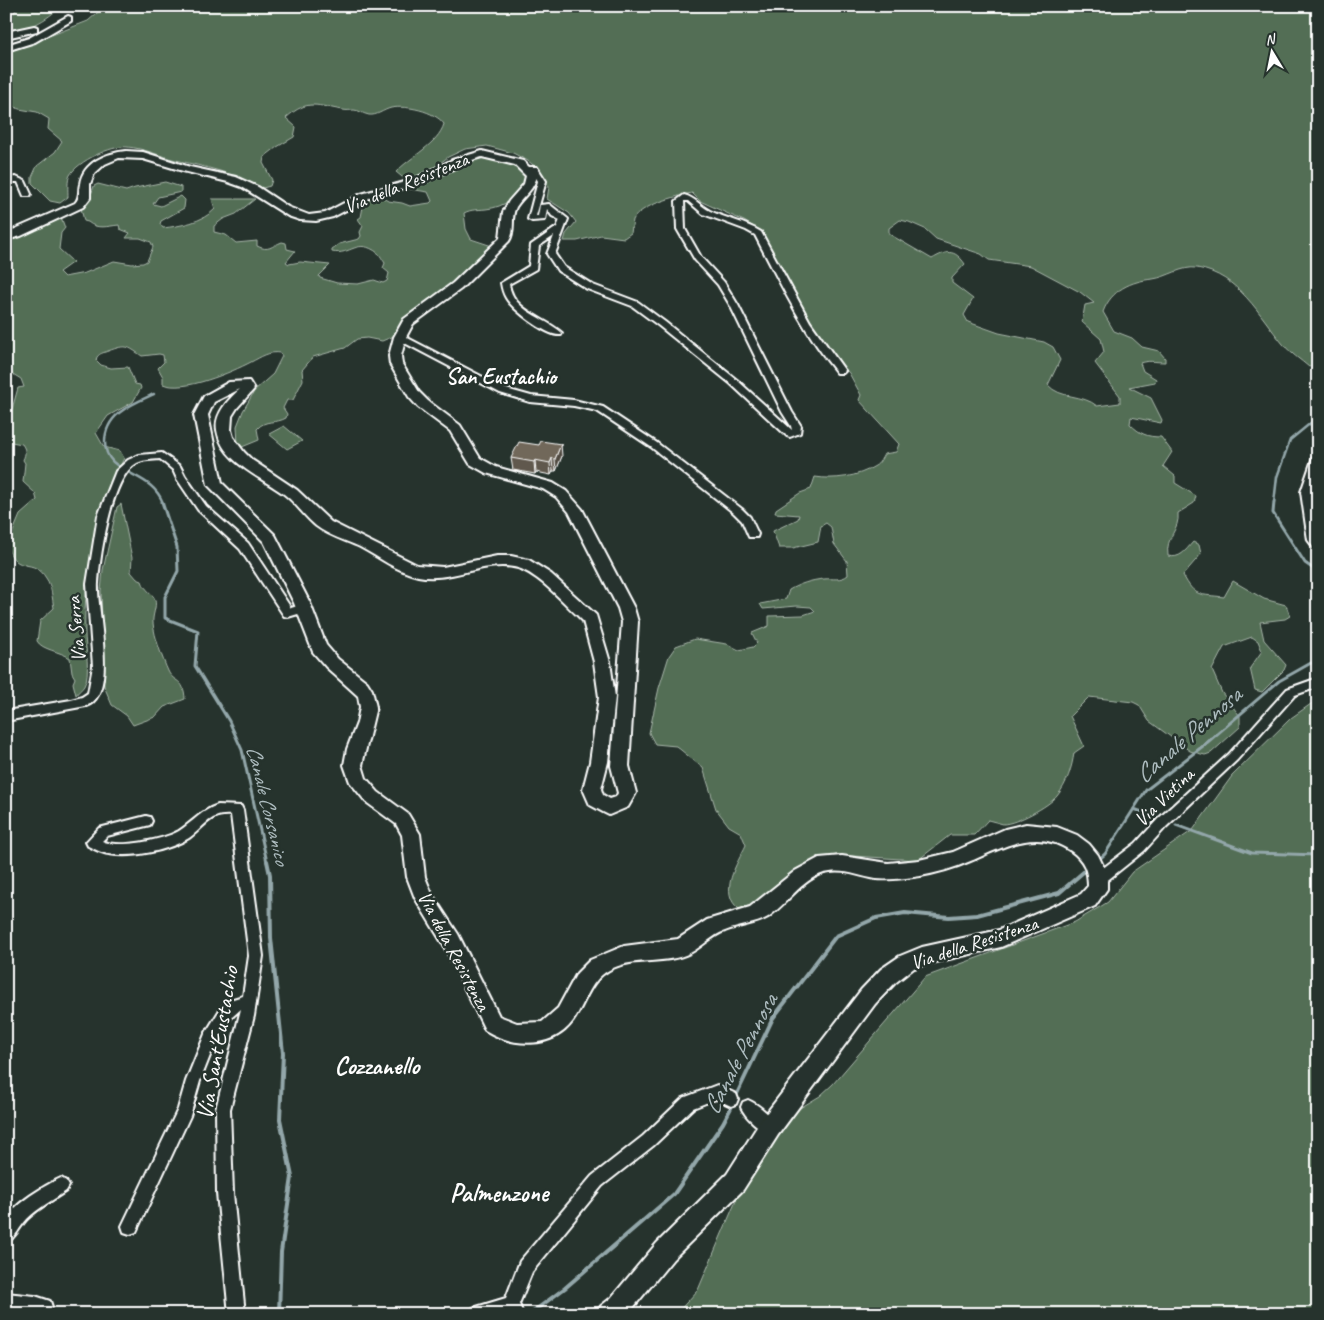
<svg xmlns="http://www.w3.org/2000/svg" width="1324" height="1320" font-family="Caveat,sans-serif">
	<style>
		.green { fill: #526e55; stroke: #a8b6aa; fill-rule: evenodd }
		.lines { fill: none; stroke-linecap: round; stroke-linejoin: round }
		.stream-far2 { stroke: #93a7aa; stroke-width: 2.5 }
		.stream-far1 { stroke: #93a7aa; stroke-width: 3 }
		.stream { stroke: #93a7aa; stroke-width: 4 }
		.street-casing { stroke: #fff; stroke-width: 4 }
		.secondary-casing { stroke: #fff; stroke-width: 4 }
		.street { fill: #26332d; fill-rule: evenodd }
		.secondary { fill: #26332d; fill-rule: evenodd }
		.wall { fill: #61594d; stroke: #fff }
		.shaded-wall { fill: #4f493f; stroke: #fff }
		.building { fill: #71685a; stroke: #fff }
		.labels { text-anchor: middle; dominant-baseline: central; stroke-width: 5; stroke-linejoin: round; paint-order: stroke }
		.street-label { font-size: 20px; fill: #fff; stroke: #26332d }
		.water-label { font-size: 21px; font-style: italic; fill: #aebdc0; stroke: #26332d }
		.quarter-label { font-size: 22px; font-weight: bold; fill: #fff; stroke: #26332d }
		.near-street-label { font-size: 24px; fill: #fff; stroke: #26332d }
		.near-water-label { font-size: 25px; font-style: italic; fill: #aebdc0; stroke: #26332d }
		.near-neighbourhood-label { font-size: 25px; font-weight: bold; fill: #fff; stroke: #26332d }
	</style>
	<rect width="100%" height="100%" fill="#26332d"/>
	<filter id="ink" filterUnits="userSpaceOnUse"><feTurbulence type="fractalNoise" baseFrequency=".02" numOctaves="2"/><feDisplacementMap in="SourceGraphic" scale="10" xChannelSelector="R" yChannelSelector="G"/><feConvolveMatrix kernelMatrix="1 2 1 2 8 2 1 2 1" color-interpolation-filters="sRGB"/></filter>
	<g filter="url(#ink)">
		<g class="green">
			<path d="M14 6H61C47 20 26 32 6 31V18L14 13 16 9Z"/>
			<path d="M105 6H1318V364L1309 367C1301 360 1290 353 1283 344 1259 315 1239 275 1197 268 1181 266 1168 277 1153 279 1131 281 1111 290 1103 312L1114 331 1132 338 1142 347 1159 351 1165 358V362C1155 362 1148 360 1140 363L1143 371 1156 379 1155 382 1129 387 1151 398 1162 420 1161 423 1131 417 1130 424C1140 434 1147 437 1161 437L1172 452 1163 466 1175 476V483L1196 496 1194 503 1178 513C1180 531 1165 536 1168 556 1180 559 1185 551 1193 542L1199 545 1201 554 1183 575C1195 598 1200 594 1224 597L1233 581 1264 599 1286 605 1290 616 1285 619 1260 622 1264 640 1286 665 1284 670 1262 692 1255 690 1250 668 1262 651 1258 641 1252 637 1224 647 1212 670 1222 693 1240 716V727L1211 753 1205 755 1190 751 1149 721 1139 705 1133 702 1089 697 1070 716 1084 746 1074 753C1072 767 1067 784 1057 796 1049 806 1016 824 1003 824 998 823 993 821 988 820L974 835H950L918 860 836 855 816 861 758 903 739 909C718 892 737 864 746 845L741 833 729 826 716 809 703 768 676 746 655 744 649 733 659 688 669 656 676 646 695 639 727 644 739 650 753 647 757 643 752 633 769 626V616L803 615 815 611 811 607 797 606 763 609 760 604 786 599 789 590C799 584 812 580 824 579 833 578 841 581 848 575L847 561 834 544 831 527 826 523 821 526 818 542 793 548H779L773 531 798 519 799 515 775 513 776 509 800 493 811 489 815 477C834 480 858 477 875 466 879 464 882 458 884 454L896 452 899 444 859 400 861 395 849 373 832 354 809 321 762 232 744 221 700 201 692 193C677 196 640 205 633 220 632 224 632 229 631 233L624 238 601 235 577 241H564L566 234 576 222 569 213 547 199 549 187 540 170 528 161 513 153 487 146 465 149 448 157 427 173 407 181 396 172C410 157 438 144 444 124 435 111 406 105 391 108 383 110 377 116 369 115 363 114 359 110 354 110 351 110 347 111 343 110 317 106 308 98 286 118L296 127 294 137 277 147 264 157 263 163 272 180 270 186 259 189C235 172 204 167 176 160 159 156 144 148 127 147 112 145 78 161 70 175 67 180 68 191 68 197L60 203 50 201 32 183V177L37 166 55 152 62 141 48 129 49 119 37 112 19 109 6 102V53L88 21ZM900 220 909 222 925 229 936 239 981 254 989 260 1031 266 1080 292 1094 303 1085 305 1082 322 1101 339 1104 352 1095 363 1120 396V403L1097 406C1083 394 1060 399 1048 385L1060 360 1053 347 1044 342 999 333 968 322 964 315 973 299 952 283V278L965 264C954 248 946 251 932 259L889 234V228Z"/>
			<path d="M482 156C499 160 521 160 526 180 518 197 505 207 486 209 477 210 472 209 464 213L466 229 471 239 492 246 468 273 403 323 394 336 382 341 367 338 357 339 345 348 313 357 302 370 303 380 293 400H287L283 408 287 414 286 418C276 424 265 419 257 429L259 440 242 447 238 445 237 426 243 411 255 390 273 374 282 356 280 353C269 351 261 357 251 362 232 372 183 393 163 384V377L158 368 164 362 163 355 159 354 142 356C127 346 127 344 108 351 103 353 100 353 97 357L96 360 101 365 111 368 128 367 135 384 140 385 141 388 133 402 108 416 96 433 104 447 120 451 124 458C98 511 83 573 85 633 85 647 91 674 84 686 82 689 78 692 76 695L73 683 75 678 72 673 70 658C60 651 42 650 37 641L40 621 54 608C52 598 52 586 46 578 33 556 17 576 7 546L20 515 37 500 35 493 23 482 25 463 23 460C26 453 26 450 22 444L6 441V410L12 409 18 388 24 387 21 379 8 371 6 367 11 362 6 358V241L61 217 65 228 61 233 59 249 73 262 59 272 64 277 85 273 114 261 132 264 143 263 147 261 153 247 151 242 140 238H126L130 233 120 229 119 225C108 226 97 230 88 222L84 221 81 208 90 198 94 186 98 184 126 191 135 188 165 182 181 187V192L158 197 153 204 161 206 181 196 185 200 184 208 161 221 160 224 163 228C180 226 203 222 215 209L212 199H255L236 214 223 219 214 226V232L226 235 236 243 257 241V246C269 252 271 246 282 242L286 243 287 249 295 251 286 262 289 264 300 262 330 265 319 276 320 278 337 283 358 284 374 280 383 283 387 281 389 273 383 268 385 263C382 259 381 256 378 253 357 237 351 256 332 252V249L339 244 359 239 361 236 360 232 363 226 358 219 361 217 364 202 375 196H380L388 201 402 203 410 206 430 203 432 201 428 192 409 189 410 186 450 167Z"/>
			<polygon points="284,426 302,441 287,449 269,434"/>
			<path d="M121 504 132 558 131 572 137 579 142 581C145 591 154 594 155 600 157 607 152 615 153 623 154 636 163 660 168 671 174 684 184 677 185 699L164 707 155 717 133 725 127 716 112 705 104 686 101 591 103 570 117 507Z"/>
			<polygon points="1318,699 1318,1314 676,1314 698,1290 741,1189 795,1111 820,1096 833,1084 925,977 1075,922 1108,902 1132,872 1193,830 1232,776 1291,718"/>
		</g>
		<g class="lines">
			<g class="stream-far2">
				<path d="M154 394C132 404 105 414 105 442 105 450 107 456 113 462 130 477 154 479 163 503"/>
				<polyline points="1274,503 1277,477 1290,440 1318,417"/>
			</g>
			<g class="stream-far1">
				<polyline points="162,502 177,547 178,571 165,597 165,618 198,631 195,666 229,721 242,750 267,862"/>
				<polyline points="1274,502 1273,513 1305,563 1318,572"/>
				<polyline points="1134,809 1153,816"/>
				<polyline points="1176,825 1252,853 1318,855"/>
				<polyline points="1097,861 1105,854 1146,790 1203,746 1279,681 1311,663 1318,663"/>
			</g>
			<g class="stream">
				<polyline points="267,861 270,875 271,938 283,1053 280,1119 292,1177 281,1252 279,1314"/>
				<polyline points="735,1098 773,1018 836,936 876,918 905,913 949,917 977,915 1059,893 1088,868"/>
				<polyline points="530,1314 565,1288 674,1194 723,1123 733,1104"/>
			</g>
			<g class="street-casing">
				<g id="street">
					<path d="M525 167H537L546 181 536 216H538L540 205 549 204 568 219 555 254 564 267 593 285 638 302 665 322 737 380 792 430 791 426 782 412 730 305 718 285 695 260 677 229 676 201 684 195C695 198 700 206 710 211 727 219 745 222 761 232L810 322 845 371 843 373H837C803 331 780 283 755 235L746 230 703 214 688 201H684L685 229 701 257 724 282 738 305 792 412 801 426 800 433 790 437 787 436 731 384 659 326 632 306 587 289 558 271 547 254 554 236 539 246 536 269 509 284C513 312 545 317 562 333L561 335C548 337 513 310 506 298 503 293 502 289 501 283L529 266 531 245 557 227 560 220 552 216 547 209 545 220 532 221 528 219 538 181 532 171H525Z"/>
					<polygon points="16,177 25,181 31,194 30,196 24,196 18,182 6,182 6,178"/>
					<polygon points="400,334 506,389 531,396 574,400 603,407 657,443 742,509 750,517 758,534 757,537 749,537 742,521 734,513 651,447 597,411 574,406 530,402 500,393 397,339 397,335"/>
					<path d="M162 453 180 466 185 476 206 506 248 543 291 608 304 604 309 608 308 611 288 617 284 616 240 549 198 510 177 479 173 470 160 459C151 460 142 459 134 465 111 481 100 555 98 583 96 609 119 695 86 706L6 721V711L71 700 82 697 88 693 93 666 87 584 98 516 116 471 128 460 139 455Z"/>
					<polygon points="1318,454 1318,472 1311,492 1318,549 1314,548 1308,540 1301,492 1313,457"/>
					<polygon points="1318,678 1318,687 1295,695 1237,760 1166,827 1144,851 1104,883 1099,885 1094,883 1093,879 1094,875 1136,843 1158,819 1229,754 1287,689"/>
					<path d="M218 805 241 806 243 810 263 956 254 1016 230 1109 233 1193 245 1314H229L217 1193 216 1109 241 1009 231 1018 215 1043 200 1081 190 1116 136 1232 130 1234 124 1232 122 1226 178 1109 186 1081 205 1034 221 1008 230 1000 243 996 249 956 231 815C209 813 205 827 189 838 168 851 133 858 109 854 101 853 95 849 88 846L86 842 99 828 146 816 150 817 152 821 150 825 107 836 102 841C119 849 163 840 179 831 193 822 202 810 218 805Z"/>
					<polygon points="717,1085 736,1094 738,1099 736,1104 731,1106 716,1099 693,1108 653,1146 602,1186 532,1272 519,1304 523,1314 471,1314 473,1308 506,1298 520,1261 592,1176 643,1136 683,1098"/>
					<path d="M748 1100C758 1104 773 1117 777 1127L775 1132 770 1134C760 1130 745 1117 741 1107L743 1102Z"/>
					<path d="M61 1178 66 1181 69 1186 66 1191C53 1200 38 1208 27 1219 20 1226 15 1239 6 1243 6 1236 4 1225 7 1219 12 1205 47 1184 61 1178Z"/>
					<polygon points="6,1293 35,1296 50,1301 52,1307 49,1314 29,1314 30,1312 6,1309"/>
				</g>
			</g>
			<g class="secondary-casing">
				<g id="secondary">
					<polygon points="68,16 71,17 71,21 35,42 6,51 6,45 29,38"/>
					<polygon points="34,26 37,27 37,31 6,38 6,32"/>
					<path d="M126 151 143 152 190 167 236 177 258 187 288 207 309 215 325 213 361 194 412 180 452 160 482 151 523 161 537 175C535 189 523 196 516 207 510 218 516 231 509 241L461 289 413 324 406 337 401 356 402 364 419 392 428 401 460 425 480 458 496 467 553 483 566 491 582 509 634 608 638 622 629 766 636 793 628 807 609 815 603 812 590 805 583 789 590 762 599 697 594 662 583 621 577 615C562 601 538 574 518 568 485 559 452 583 418 576 396 571 379 557 360 547 345 540 329 536 316 526 304 516 296 503 284 494 261 477 222 462 217 430 214 414 229 399 240 389L214 402 208 415 222 483 275 535 310 603 326 645 338 659 367 682 372 690 376 707 362 765 366 778 378 792 408 814 420 834 425 877 432 894 458 934 499 1016 517 1023 542 1022 558 1008 577 973 590 960 624 946 678 939 707 920 750 907 795 871 819 858 842 856 888 863 919 860 953 852 1005 829 1026 824 1057 827 1077 835 1089 844 1098 855 1107 874V889L1095 906 1001 947 923 965 914 968 895 983 875 1004 778 1135 743 1190 673 1259 628 1314H597L601 1306 611 1298 657 1243 727 1174 762 1119 861 990 881 969 900 956 922 947 999 930 1081 894 1088 886C1088 871 1084 860 1071 851 1032 824 995 853 958 866 941 872 924 876 906 878 896 879 886 880 876 879 859 876 842 868 824 873 801 880 787 904 768 917 755 925 739 925 725 931 712 935 702 947 690 953 665 965 637 957 613 968 589 979 587 1001 573 1021 552 1050 512 1047 485 1030L444 946 415 898 407 877 402 835 396 824 366 802 350 782 344 765 347 749 357 723 360 707 358 696 326 667 313 652 294 603 264 542 208 485 194 415 204 396 229 382 249 381 254 389 237 408 232 416 231 430 233 437 244 452 252 460 297 490 331 522 417 565 443 567 497 556H511L529 560 551 574 596 615 610 662 615 697 608 762 601 789 603 795 610 799 616 797 618 793 611 766 622 622 618 608 569 512 556 497 543 489 486 473 470 464 450 431 418 407 409 397 390 364 389 356 394 337 404 319 453 283 500 238 503 212 509 201 524 184 526 176 515 165 482 157 475 159 420 184 369 198 333 217 316 221 300 220 288 216 242 187 228 182 183 171 143 159 119 158 105 164 94 174 90 184V198L83 207 21 236 6 240V233L75 203C81 197 78 191 80 184 83 162 107 153 126 151Z"/>
				</g>
			</g>
			<use href="#street" class="street"/>
			<use href="#secondary" class="secondary"/>
		</g>
		<polygon class="wall" points="539,445 562,456 556,471 553,471 551,475 536,472 535,474 513,470 511,458"/>
		<g class="shaded-wall">
			<polygon points="561,444 562,456 556,471 555,459"/>
			<polygon points="552,458 553,471 551,475 550,463"/>
			<polygon points="535,460 536,472 535,474 534,462"/>
		</g>
		<polygon class="building" points="541,441 561,444 555,459 552,458 550,463 535,460 534,462 511,458 519,442 539,445"/>
	</g>
	<g class="labels">
		<g class="street-label">
			<text transform="translate(406 183) rotate(-22)">Via della Resistenza</text>
			<text transform="translate(76 629) rotate(-95)">Via Serra</text>
			<text transform="translate(1164 797) rotate(-44)">Via Vietina</text>
			<text transform="translate(974 943) rotate(-18)">Via della Resistenza</text>
			<text transform="translate(454 951) rotate(62)">Via della Resistenza</text>
		</g>
		<g class="water-label">
			<text transform="translate(268 805) rotate(76)">Canale Corsanico</text>
		</g>
		<g class="quarter-label">
			<text x="501" y="377">San Eustachio</text>
		</g>
		<g class="near-street-label">
			<text transform="translate(217 1043) rotate(-80)">Via Sant'Eustachio</text>
		</g>
		<g class="near-water-label">
			<text transform="translate(1188 735) rotate(-41)">Canale Pennosa</text>
			<text transform="translate(740 1054) rotate(-62)">Canale Pennosa</text>
		</g>
		<g class="near-neighbourhood-label">
			<text x="377" y="1066">Cozzanello</text>
			<text x="499" y="1193">Palmenzone</text>
		</g>
	</g>
	<rect width="1324" height="1320" fill="none" stroke="#26332d" stroke-width="25"/>
	<rect x="12" y="12" width="1299" height="1295" fill="none" stroke="#fff" stroke-width="2" filter="url(#ink)"/>
	<g transform="translate(1272 52) rotate(350)" stroke="#26332d" stroke-width="4" paint-order="stroke">
	<path d="M0-4L9 19L0 12L-9 19Z" fill="#ffffff"/>
	<text y="-8" font-size="14" font-weight="bold" text-anchor="middle" fill="#ffffff">N</text>
	</g>
</svg>
